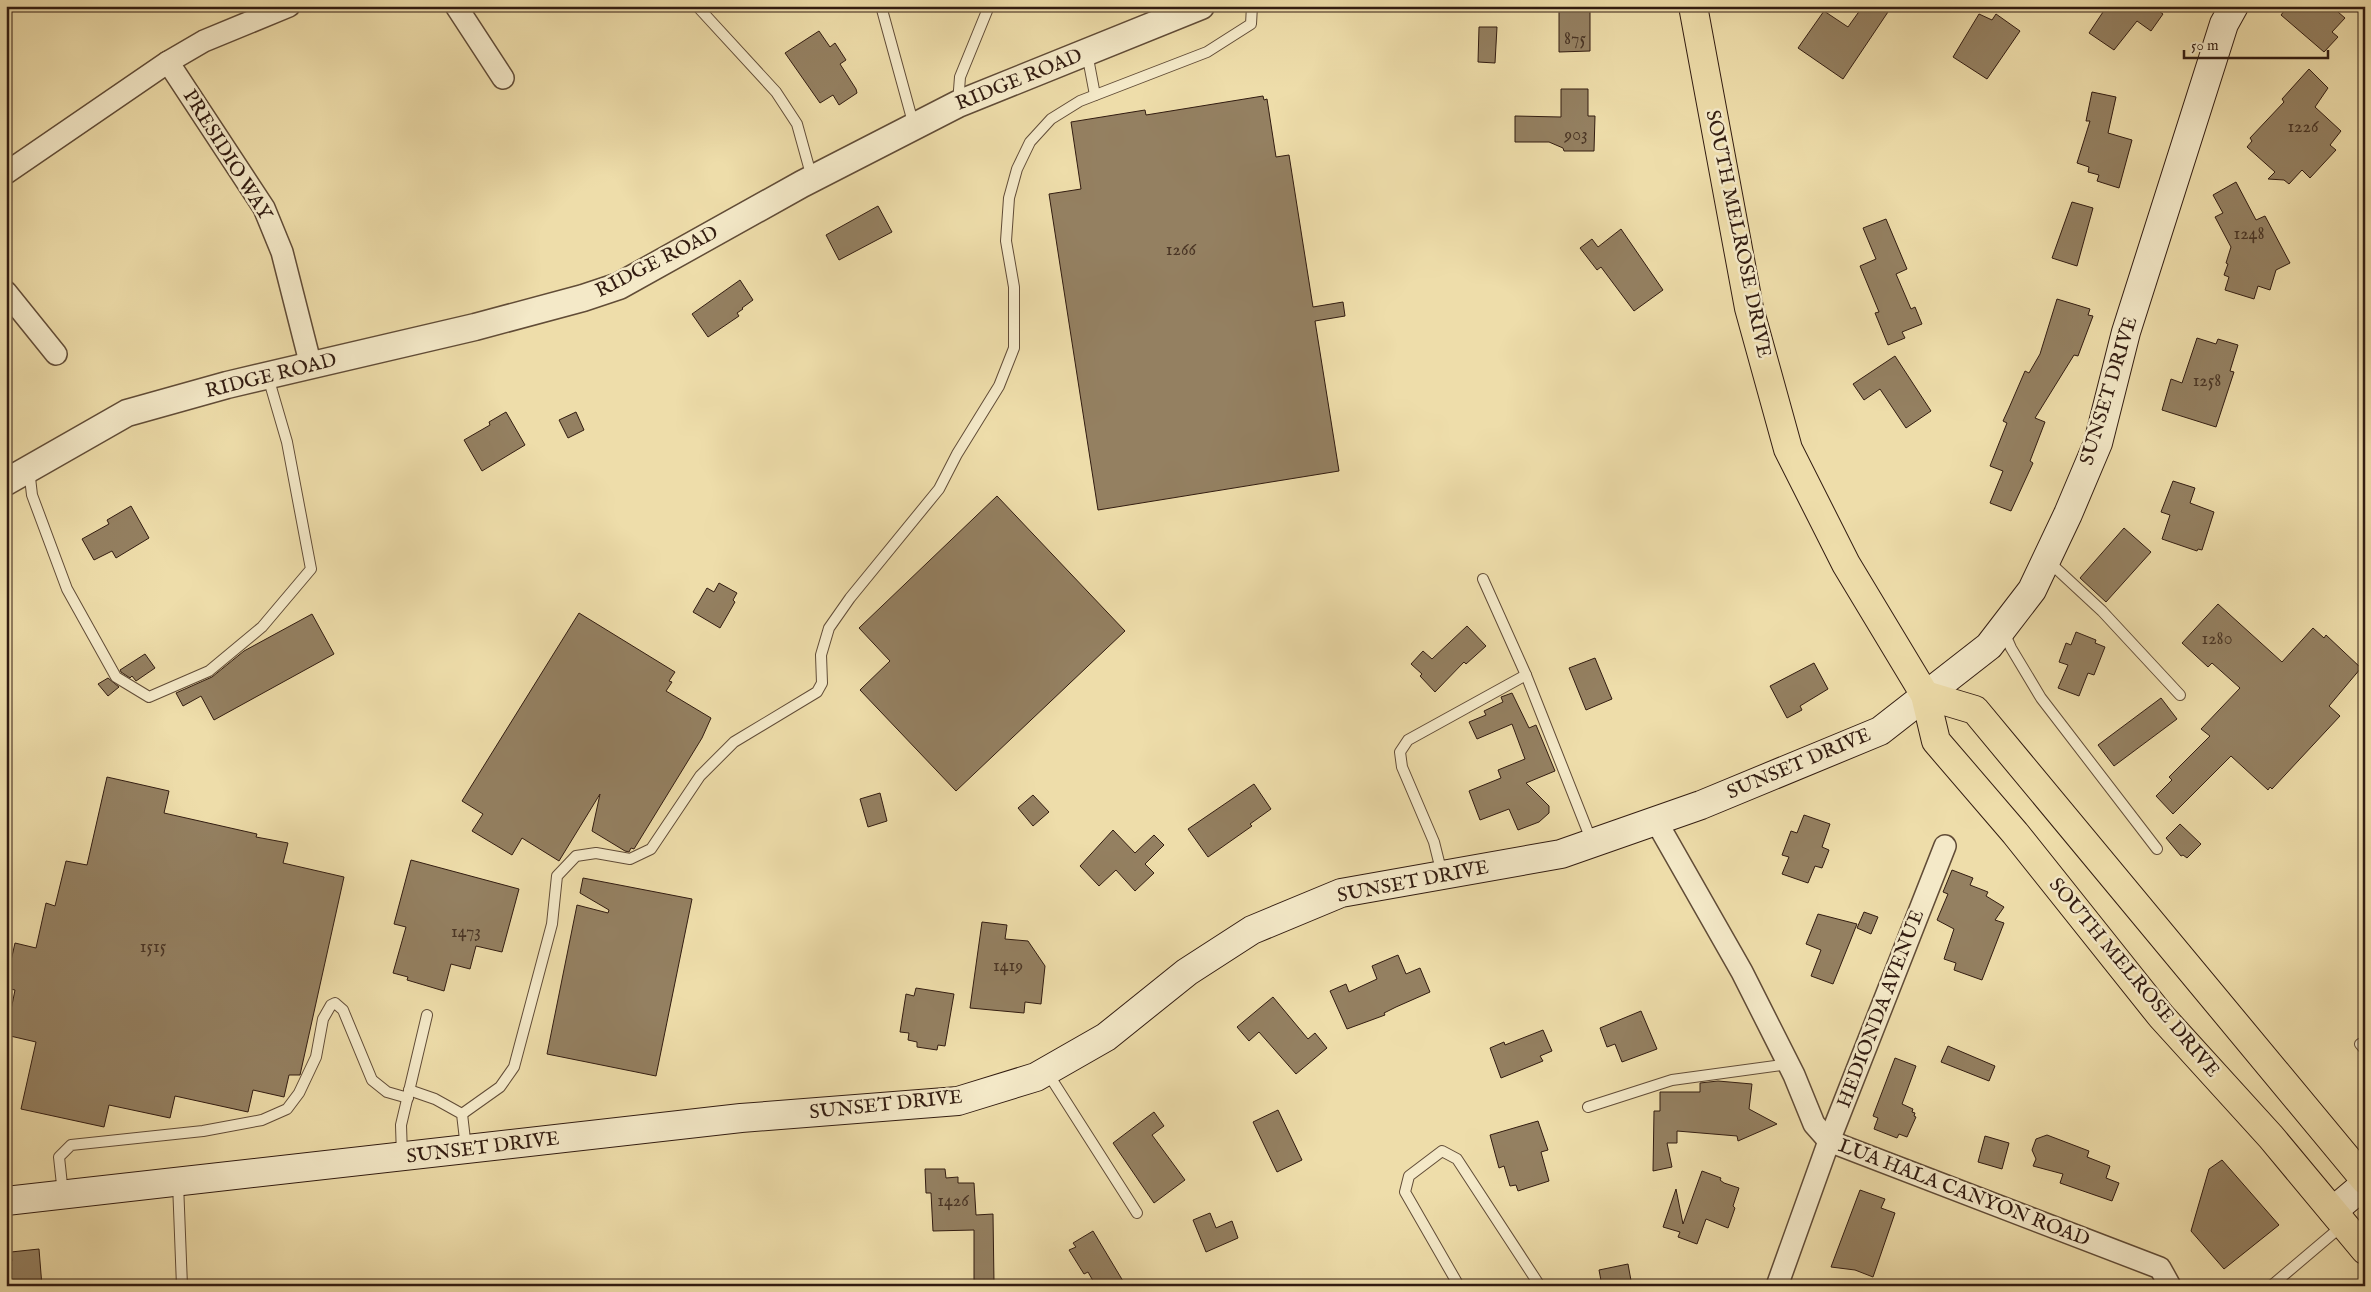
<svg xmlns="http://www.w3.org/2000/svg" width="2371" height="1292" font-family="'IM FELL English',serif">
	<style>
		.building { fill: #948061; stroke: #321c11 }
		.lines { fill: none; stroke-linecap: round; stroke-linejoin: round }
		.service-casing { stroke: #614c37; stroke-width: 12 }
		.minor-casing { stroke: #614c37; stroke-width: 24 }
		.tertiary-casing { stroke: #614c37; stroke-width: 29 }
		.secondary-casing { stroke: #321c11; stroke-width: 30 }
		.primary-casing { stroke: #321c11; stroke-width: 30 }
		.service { stroke: #f4e9c8; stroke-width: 10 }
		.minor { stroke: #f4e9c8; stroke-width: 21 }
		.tertiary { stroke: #f4e9c8; stroke-width: 26 }
		.secondary { stroke: #f4e9c8; stroke-width: 28 }
		.primary { stroke: #eda; stroke-width: 28 }
		.labels { text-anchor: middle; dominant-baseline: central; stroke-width: 5; stroke-linejoin: round; paint-order: stroke }
		.number-label { font-size: 18px; fill: #4a3525 }
		.street-label { font-size: 20px; fill: #321c11; stroke: #f4e9c8 }
	</style>
	<rect width="100%" height="100%" fill="#eda"/>
	<filter id="stains"><feTurbulence type="fractalNoise" baseFrequency=".004" numOctaves="4"/><feColorMatrix values="0 0 0 0 .2 0 0 0 0 .09 0 0 0 0 .02 0 0 0 .5 -.17"/></filter>
	<radialGradient id="worn" r=".72"><stop offset=".6" stop-color="#630" stop-opacity="0"/><stop offset="1" stop-color="#630" stop-opacity=".3"/></radialGradient>
	<g class="building">
		<polygon points="1559,6 1590,9 1590,51 1559,52"/>
		<polygon points="1863,6 1892,6 1843,79 1798,48 1824,11 1848,27"/>
		<polygon points="2107,6 2152,6 2163,14 2151,31 2137,21 2114,50 2089,33"/>
		<polygon points="2288,6 2331,6 2345,18 2332,32 2338,37 2324,52 2281,15"/>
		<polygon points="1979,14 1992,20 1996,14 2020,31 1987,79 1953,57"/>
		<polygon points="1479,27 1497,27 1495,63 1478,62"/>
		<polygon points="819,31 830,47 835,43 846,60 840,64 856,89 857,93 839,105 833,95 820,103 785,53"/>
		<polygon points="2309,69 2328,88 2315,107 2341,131 2330,145 2336,150 2310,178 2302,170 2289,184 2284,180 2268,179 2275,172 2247,147 2252,141 2250,138 2284,102 2282,99"/>
		<polygon points="1561,89 1588,89 1588,116 1595,116 1594,151 1564,151 1563,148 1549,142 1515,142 1515,116 1561,117"/>
		<polygon points="2092,92 2116,97 2108,133 2132,140 2119,188 2097,181 2099,175 2088,172 2089,167 2077,163 2090,121 2086,121"/>
		<polygon points="1263,96 1264,100 1267,99 1276,157 1289,155 1313,307 1343,302 1345,316 1315,321 1339,471 1098,510 1049,194 1081,189 1071,122 1145,110 1146,115"/>
		<polygon points="2236,182 2256,220 2265,216 2290,263 2276,270 2270,290 2258,286 2254,299 2225,290 2229,277 2224,275 2228,264 2226,263 2231,247 2215,217 2223,213 2213,195"/>
		<polygon points="2072,202 2093,208 2077,266 2052,258"/>
		<polygon points="878,206 892,232 839,260 826,235"/>
		<polygon points="1886,219 1907,269 1896,274 1911,309 1915,307 1922,324 1902,332 1905,338 1888,345 1875,313 1879,312 1860,266 1876,259 1863,228"/>
		<polygon points="1621,229 1663,290 1634,311 1601,267 1597,270 1580,248 1592,239 1598,247"/>
		<polygon points="740,280 753,300 742,308 743,309 737,313 739,316 708,337 692,314"/>
		<polygon points="2057,299 2090,309 2088,315 2093,316 2078,356 2074,355 2035,418 2045,422 2030,461 2033,463 2011,511 1990,503 2003,471 1990,466 2007,423 2003,421 2009,408 2025,371 2029,373 2040,354"/>
		<polygon points="2197,338 2216,344 2218,339 2238,345 2230,371 2234,372 2216,427 2162,410 2171,379 2182,383"/>
		<polygon points="1895,356 1931,411 1906,428 1880,389 1864,400 1853,384"/>
		<polygon points="506,412 525,445 482,471 464,440 490,425 489,422"/>
		<polygon points="576,412 584,430 568,438 559,420"/>
		<polygon points="2173,481 2195,488 2190,503 2214,512 2202,550 2198,549 2197,551 2162,539 2170,515 2161,512"/>
		<polygon points="997,496 1125,631 956,791 860,690 890,661 859,628"/>
		<polygon points="131,506 149,538 116,558 112,551 94,560 82,539 109,524 107,520"/>
		<polygon points="2124,528 2151,552 2106,602 2080,578"/>
		<polygon points="719,583 737,593 733,600 735,602 720,628 693,612 707,588 714,592"/>
		<polygon points="2218,604 2282,662 2313,628 2324,638 2326,635 2361,668 2329,706 2340,716 2272,789 2270,787 2268,790 2231,756 2173,814 2156,796 2172,780 2169,777 2210,736 2201,729 2240,688 2212,663 2208,667 2182,643"/>
		<polygon points="579,613 675,672 669,681 672,682 666,691 711,718 702,738 634,849 631,848 629,852 625,851 592,831 600,794 559,861 522,838 512,855 472,831 483,814 462,801"/>
		<polygon points="312,614 334,654 214,720 201,696 183,706 176,693 212,677 244,651"/>
		<polygon points="1467,626 1486,646 1466,664 1464,662 1435,692 1420,676 1422,674 1411,664 1423,651 1432,659"/>
		<polygon points="2076,632 2096,640 2095,643 2105,647 2094,675 2088,673 2079,696 2058,688 2068,665 2059,662 2066,643 2071,645"/>
		<polygon points="145,654 155,668 136,681 132,676 130,678 121,672 120,670"/>
		<polygon points="1595,658 1612,699 1586,710 1569,668"/>
		<polygon points="1814,663 1828,689 1800,706 1802,710 1787,718 1770,686"/>
		<polygon points="108,678 119,687 108,696 98,684"/>
		<polygon points="1512,693 1529,728 1536,725 1555,771 1526,783 1549,806 1549,813 1539,822 1518,830 1509,809 1480,820 1469,791 1501,778 1498,770 1525,759 1512,724 1477,739 1469,722 1486,715 1484,711 1503,702 1501,697"/>
		<polygon points="2161,698 2177,719 2114,766 2098,745"/>
		<polygon points="107,777 169,791 164,813 257,834 256,837 288,843 283,863 344,877 300,1075 289,1075 284,1097 253,1090 248,1112 175,1096 170,1118 109,1105 104,1127 21,1109 36,1042 6,1035 15,990 6,988 6,983 15,943 36,948 46,903 55,906 66,861 87,865"/>
		<polygon points="1254,784 1271,809 1250,824 1252,826 1208,857 1188,829"/>
		<polygon points="880,793 887,821 868,827 860,799"/>
		<polygon points="1033,795 1049,812 1033,826 1018,808"/>
		<polygon points="1804,815 1830,824 1822,847 1829,850 1822,868 1815,866 1808,883 1782,874 1789,857 1782,855 1791,831 1797,833"/>
		<polygon points="2180,824 2201,844 2187,858 2183,855 2181,856 2166,838"/>
		<polygon points="1113,830 1135,853 1154,835 1164,845 1145,864 1154,873 1135,891 1116,870 1099,886 1080,866"/>
		<polygon points="411,860 519,889 502,952 476,946 470,969 451,964 444,991 407,980 408,977 393,973 406,927 394,924"/>
		<polygon points="1952,870 1973,878 1970,885 1988,892 1986,896 2004,907 1995,920 2004,923 1982,980 1954,970 1956,963 1944,959 1954,929 1937,920 1948,894 1943,892"/>
		<polygon points="583,878 692,899 656,1076 547,1054 577,905 608,913 609,910 580,893"/>
		<polygon points="1864,912 1878,917 1871,934 1857,928"/>
		<polygon points="1818,914 1857,924 1833,984 1811,976 1821,950 1806,944"/>
		<polygon points="982,922 1007,925 1005,939 1028,941 1045,966 1041,1004 1025,1002 1024,1013 970,1008"/>
		<polygon points="1398,955 1406,974 1420,968 1430,992 1396,1007 1384,1013 1385,1015 1347,1029 1330,991 1346,984 1349,992 1377,979 1372,966"/>
		<polygon points="916,988 954,994 945,1046 938,1045 937,1050 917,1047 917,1042 908,1040 909,1033 900,1032 906,994 914,996"/>
		<polygon points="1273,997 1308,1039 1315,1033 1327,1048 1296,1074 1259,1032 1249,1041 1237,1027"/>
		<polygon points="1641,1011 1657,1049 1622,1062 1615,1044 1607,1047 1600,1028"/>
		<polygon points="1543,1030 1552,1051 1540,1056 1543,1061 1501,1078 1490,1048 1504,1042 1505,1045"/>
		<polygon points="1948,1046 1995,1066 1989,1081 1941,1062"/>
		<polygon points="1895,1058 1916,1066 1902,1104 1913,1109 1912,1112 1915,1113 1914,1116 1916,1117 1907,1137 1899,1134 1897,1138 1874,1129 1878,1118 1873,1116"/>
		<polygon points="1718,1081 1752,1084 1749,1109 1777,1124 1738,1141 1737,1136 1677,1131 1677,1143 1667,1143 1672,1167 1653,1171 1654,1111 1660,1111 1660,1092 1700,1092 1700,1083"/>
		<polygon points="1278,1110 1302,1160 1277,1172 1253,1122"/>
		<polygon points="1154,1112 1164,1126 1152,1135 1185,1180 1154,1203 1113,1143"/>
		<polygon points="1538,1121 1548,1150 1541,1152 1549,1181 1518,1191 1516,1185 1510,1186 1504,1166 1499,1168 1490,1135"/>
		<polygon points="2047,1135 2089,1151 2087,1157 2110,1166 2106,1178 2119,1183 2112,1201 2060,1183 2063,1174 2033,1166 2036,1159 2032,1150 2036,1139"/>
		<polygon points="1985,1136 2009,1143 2002,1169 1978,1162"/>
		<polygon points="2222,1160 2279,1225 2224,1269 2191,1231 2209,1169"/>
		<polygon points="925,1169 945,1169 946,1178 958,1177 958,1183 974,1183 976,1215 993,1214 994,1283 974,1283 974,1230 933,1231 931,1193 926,1193"/>
		<polygon points="1702,1171 1721,1178 1720,1180 1724,1183 1739,1188 1733,1206 1735,1208 1728,1228 1706,1219 1697,1244 1678,1237 1680,1232 1663,1227 1676,1189 1683,1224"/>
		<polygon points="1860,1190 1885,1199 1881,1208 1895,1213 1873,1277 1855,1270 1831,1267"/>
		<polygon points="1210,1213 1216,1228 1232,1221 1238,1238 1206,1252 1193,1220"/>
		<polygon points="1093,1231 1126,1286 1096,1286 1088,1272 1084,1274 1069,1250 1076,1247 1073,1243"/>
		<polygon points="39,1249 42,1286 6,1286 6,1262 12,1261 11,1252"/>
		<polygon points="1628,1264 1632,1286 1602,1286 1599,1270"/>
	</g>
	<g class="lines">
		<g class="service-casing">
			<g id="service">
				<polyline points="697,6 776,92 797,124 812,178"/>
				<polyline points="881,6 914,126"/>
				<polyline points="1087,53 1095,95"/>
				<polyline points="958,103 960,77 989,6"/>
				<polyline points="29,469 32,495 67,589 116,677 149,697 209,671 262,627 311,569 287,442 268,377"/>
				<polyline points="2047,560 2102,611 2180,695"/>
				<polyline points="1483,579 1526,675 1592,842"/>
				<polyline points="2004,632 2011,648 2041,698 2157,849"/>
				<polyline points="1442,874 1434,842 1402,767 1400,752 1408,740 1526,675"/>
				<polyline points="2360,1044 2365,1050"/>
				<polyline points="1047,1072 1137,1213"/>
				<polyline points="409,1090 435,1099 462,1114 466,1148"/>
				<polyline points="1588,1107 1672,1080 1789,1064"/>
				<polyline points="462,1114 500,1087 514,1067 552,924 557,876 576,856 596,853 630,859 651,849 700,776 734,742 817,692 822,683 821,655 829,628 850,598 939,489 957,454 999,386 1014,348 1014,287 1006,241 1009,198 1017,169 1030,142 1051,119 1080,101 1207,52 1251,24 1252,6"/>
				<polyline points="402,1156 401,1125 427,1015"/>
				<polyline points="178,1183 182,1286"/>
				<polyline points="63,1194 59,1157 71,1145 203,1131 262,1120 287,1109 299,1093 316,1057 323,1019 331,1005 335,1003 343,1010 372,1080 387,1092 408,1098"/>
				<polyline points="1459,1286 1405,1192 1409,1176 1442,1151 1457,1159 1540,1286"/>
				<polyline points="2271,1286 2343,1225"/>
			</g>
		</g>
		<g class="minor-casing">
			<g id="minor">
				<polyline points="456,6 503,78"/>
				<polyline points="168,62 264,208 282,252 311,366"/>
				<polyline points="6,173 168,62 204,41 289,6"/>
				<polyline points="6,292 56,354"/>
				<polyline points="1656,821 1742,972 1794,1075 1814,1124 1829,1141 2160,1268 2170,1286"/>
				<polyline points="1777,1286 1829,1141 1945,846"/>
			</g>
		</g>
		<g class="tertiary-casing">
			<polyline id="tertiary" points="6,482 127,413 227,385 475,327 583,298 619,286 802,184 958,104 1201,6"/>
		</g>
		<g class="secondary-casing">
			<g id="secondary">
				<polyline points="6,1201 741,1118 958,1101 1036,1077 1106,1037 1187,972 1252,930 1341,893 1561,854 1701,805 1880,731 1989,646 2032,590 2068,514 2098,443 2126,332 2224,24 2234,6"/>
				<polyline points="2333,1211 2365,1184"/>
			</g>
		</g>
		<g class="primary-casing">
			<g id="primary">
				<polyline points="1693,6 1749,308 1788,449 1846,564 1925,695 1936,741 2015,833 2161,1016 2271,1137 2365,1250"/>
				<polyline points="1925,695 1975,710 2365,1180"/>
			</g>
		</g>
		<use href="#service" class="service"/>
		<use href="#minor" class="minor"/>
		<use href="#tertiary" class="tertiary"/>
		<use href="#secondary" class="secondary"/>
		<use href="#primary" class="primary"/>
	</g>
	<g class="labels">
		<g class="number-label">
			<text x="1575" y="39">875</text>
			<text x="2303" y="127">1226</text>
			<text x="1576" y="135">903</text>
			<text x="2249" y="234">1248</text>
			<text x="1181" y="250">1266</text>
			<text x="2207" y="381">1258</text>
			<text x="2217" y="639">1280</text>
			<text x="466" y="932">1473</text>
			<text x="153" y="947">1515</text>
			<text x="1008" y="966">1419</text>
			<text x="953" y="1201">1426</text>
		</g>
		<g class="street-label">
			<text transform="translate(1019 80) rotate(-22)">RIDGE ROAD</text>
			<text transform="translate(227 155) rotate(58)">PRESIDIO WAY</text>
			<text transform="translate(1738 234) rotate(78)">SOUTH MELROSE DRIVE</text>
			<text transform="translate(657 262) rotate(-27)">RIDGE ROAD</text>
			<text transform="translate(271 376) rotate(-14)">RIDGE ROAD</text>
			<text transform="translate(2109 391) rotate(-73)">SUNSET DRIVE</text>
			<text transform="translate(1799 764) rotate(-23)">SUNSET DRIVE</text>
			<text transform="translate(1413 882) rotate(-11)">SUNSET DRIVE</text>
			<text transform="translate(2134 978) rotate(50)">SOUTH MELROSE DRIVE</text>
			<text transform="translate(1881 1009) rotate(-69)">HEDIONDA AVENUE</text>
			<text transform="translate(886 1105) rotate(-6)">SUNSET DRIVE</text>
			<text transform="translate(483 1148) rotate(-7)">SUNSET DRIVE</text>
			<text transform="translate(1964 1193) rotate(21)">LUA HALA CANYON ROAD</text>
		</g>
	</g>
	<rect width="2371" height="1292" fill="none" stroke="#eda" stroke-width="25"/>
	<rect x="8" y="8" width="2356" height="1277" fill="none" stroke="#321c11" stroke-width="2.5"/>
	<rect x="12" y="12" width="2346" height="1267" fill="none" stroke="#321c11"/>
	<path d="M2184 50v8h144v-8" fill="none" stroke="#321c11" stroke-width="2.5"/>
	<text x="2191" y="50" font-size="15" fill="#321c11" stroke="#f4e9c8" stroke-width="4" paint-order="stroke">50 m</text>
	<rect width="100%" height="100%" filter="url(#stains)"/>
	<rect width="100%" height="100%" fill="url(#worn)"/>
</svg>
